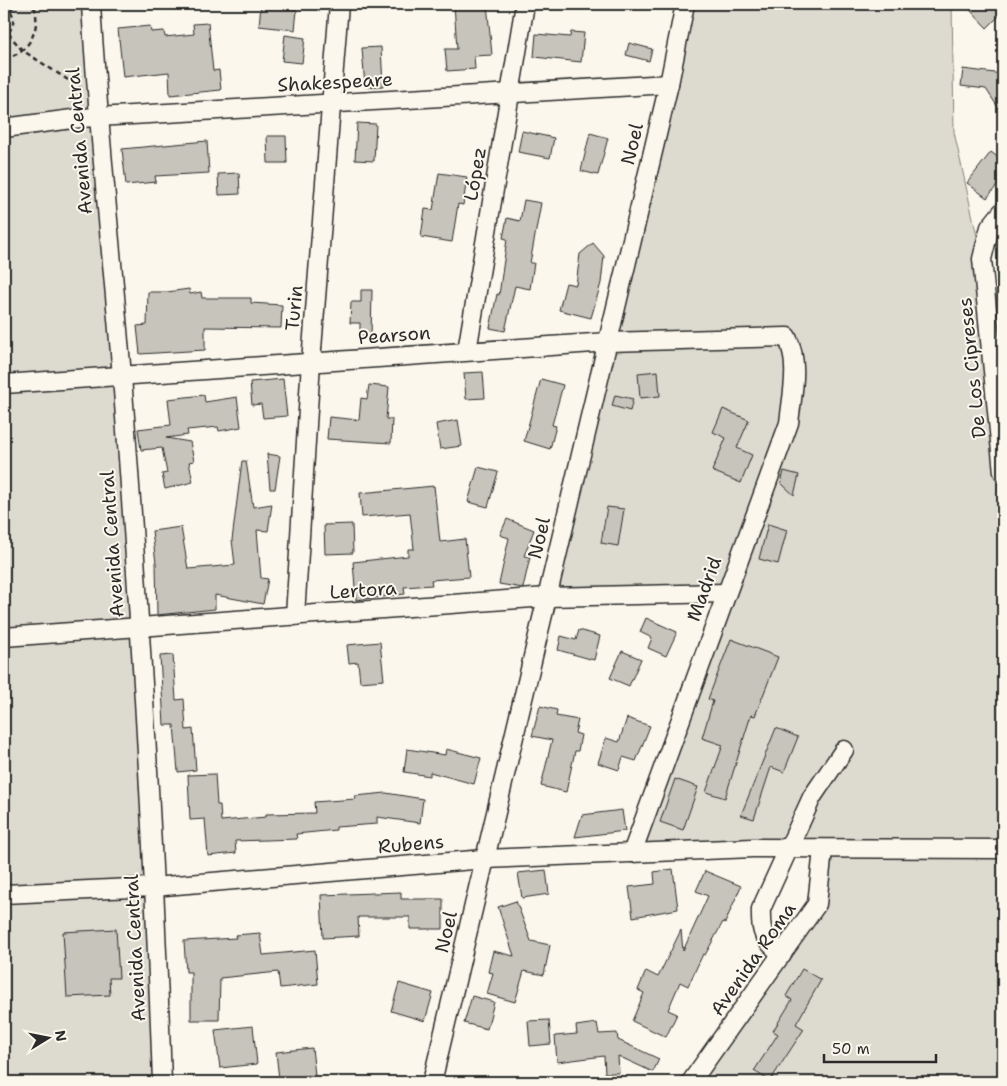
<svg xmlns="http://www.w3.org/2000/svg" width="1007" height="1086" font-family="'Shantell Sans',sans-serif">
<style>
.green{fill:#dddad0;stroke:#84827e}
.building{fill:#c7c4bc;stroke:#2b2b2b}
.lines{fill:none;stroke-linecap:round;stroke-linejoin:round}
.minor-casing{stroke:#2b2b2b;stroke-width:21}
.path{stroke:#2b2b2b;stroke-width:2.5;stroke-dasharray:5 4;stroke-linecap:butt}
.minor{stroke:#fbf7ec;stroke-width:18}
.labels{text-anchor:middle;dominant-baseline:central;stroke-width:4;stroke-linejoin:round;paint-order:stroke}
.street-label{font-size:19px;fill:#2b2b2b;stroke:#fbf7ec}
</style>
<rect width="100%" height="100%" fill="#fbf7ec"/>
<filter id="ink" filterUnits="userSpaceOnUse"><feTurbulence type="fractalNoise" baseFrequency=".02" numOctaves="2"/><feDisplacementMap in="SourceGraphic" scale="10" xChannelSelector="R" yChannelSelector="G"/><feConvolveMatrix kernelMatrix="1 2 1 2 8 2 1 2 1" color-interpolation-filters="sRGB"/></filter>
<g filter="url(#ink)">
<g class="green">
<polygon points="4,4 93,4 163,1082 4,1082"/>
<polygon points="683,4 952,4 954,132 982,259 1003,483 1003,1082 690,1082 750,981 817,904 823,850 632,853 725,593 547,597"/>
</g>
<g class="building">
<polygon points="454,4 487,4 492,55 474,56 475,69 447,71 445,49 457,49"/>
<polygon points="976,4 1003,4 1003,12 987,28 970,10"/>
<polygon points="261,5 297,10 295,30 259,26"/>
<polygon points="208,23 213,71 219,70 221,90 170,95 169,72 123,77 118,29 150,26 151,32 164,31 165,37 194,34 193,24"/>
<polygon points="571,32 584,33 581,62 534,57 536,34 570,37"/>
<polygon points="285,35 305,38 302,63 282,61"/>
<polygon points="629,43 652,49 649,61 626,55"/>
<polygon points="381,47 383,86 365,87 362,48"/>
<polygon points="963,69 1003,74 1003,115 986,89 961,86"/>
<polygon points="357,123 376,124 374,161 355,160"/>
<polygon points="522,131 554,138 550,158 518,152"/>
<polygon points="590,133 608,138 598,175 581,171"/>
<polygon points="267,136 286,136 287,163 268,163"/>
<polygon points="207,141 209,173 155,176 156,182 126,185 122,149"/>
<polygon points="991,152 1003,161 1003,178 987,198 967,183"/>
<polygon points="239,173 240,194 219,195 218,174"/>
<polygon points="439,173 467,177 463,205 458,204 452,242 421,237 425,209 433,210"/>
<polygon points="524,200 541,203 530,263 534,263 530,289 515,286 505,331 490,328 497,294 499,295 507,239 503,238 507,218 520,221"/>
<polygon points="593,243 604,256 601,283 591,318 559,310 566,283 576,285 580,254"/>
<polygon points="189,289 190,294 201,292 202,298 251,298 251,303 282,305 281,328 205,327 205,350 140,354 137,326 147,325 148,292 167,292"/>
<polygon points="361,290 372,290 371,337 360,337 360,323 350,323 351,302 361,302"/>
<polygon points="658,371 660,396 640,398 638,373"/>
<polygon points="483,372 485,398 466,399 464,373"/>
<polygon points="283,379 287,416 263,418 261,404 252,405 250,382"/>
<polygon points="541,379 563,385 552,425 556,426 550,449 524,441"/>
<polygon points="369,385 389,387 386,419 392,419 391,443 327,439 329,417 359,420 361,398 367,399"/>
<polygon points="204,395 205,402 237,397 241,427 219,431 218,427 187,430 188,435 166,438 190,442 194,461 189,462 193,482 165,489 162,474 167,473 162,448 141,450 138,429 171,425 168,399"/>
<polygon points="615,395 633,399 630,411 612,406"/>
<polygon points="723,409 749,420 737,448 752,455 741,483 712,471 726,438 713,432"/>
<polygon points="458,420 462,446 440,449 436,424"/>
<polygon points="267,454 280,456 275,489 270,489"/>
<polygon points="242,461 246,461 253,507 272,504 268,531 257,530 261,578 268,579 263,604 215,595 215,609 157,615 156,563 152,531 181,527 188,569 235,565 232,540"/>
<polygon points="478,467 498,472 488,507 468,502"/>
<polygon points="784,471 799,475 794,495 781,483"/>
<polygon points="434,486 440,542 465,539 469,577 431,580 432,585 404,587 405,594 356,600 353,562 408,556 408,549 414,549 410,513 362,517 360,493"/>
<polygon points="607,507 624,509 618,546 601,543"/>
<polygon points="507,519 534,530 524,556 530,557 523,588 499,584 509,538 500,535"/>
<polygon points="352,524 353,553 325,554 324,525"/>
<polygon points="768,524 787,530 778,564 759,559"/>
<polygon points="646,618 677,632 666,656 648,648 652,638 640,632"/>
<polygon points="579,630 600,636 594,660 558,650 561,636 576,640"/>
<polygon points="731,639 778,657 755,716 751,715 725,798 706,792 723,745 702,738 713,701 708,699"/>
<polygon points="380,642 384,680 360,682 358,662 349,663 347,645"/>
<polygon points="622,651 641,659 629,686 610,678"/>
<polygon points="173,655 176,700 184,699 186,730 193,729 196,770 178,772 174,725 164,725 160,656"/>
<polygon points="540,706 557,710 556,716 578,720 575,733 581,735 578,751 575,751 566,792 541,786 552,740 532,736"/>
<polygon points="627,718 650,726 636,761 623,757 619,770 598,763 606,738 619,742"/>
<polygon points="776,728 798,737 784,772 771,767 754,819 741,815"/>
<polygon points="407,749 445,755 446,749 481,758 474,784 430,772 430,776 404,772"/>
<polygon points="215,774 217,805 220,805 221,821 266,817 266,814 315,813 314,802 356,799 355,796 386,793 423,799 420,823 377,817 377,824 336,827 336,830 296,834 297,839 235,841 236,853 208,856 205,819 190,820 188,775"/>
<polygon points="675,779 698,787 683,830 660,822"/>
<polygon points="622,810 625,831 575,837 582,815"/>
<polygon points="673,869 678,909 633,917 629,887 655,884 654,872"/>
<polygon points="546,870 549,894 522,898 518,873"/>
<polygon points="705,871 741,886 725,923 723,922 705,955 703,954 688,986 680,982 668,1010 677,1014 666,1037 632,1021 644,993 638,990 646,971 658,977 681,930 683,951 708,896 696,891"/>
<polygon points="401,892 401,899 443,899 443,929 410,929 410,917 358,917 359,936 323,938 321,895"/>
<polygon points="516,901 531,941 550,945 544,975 524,971 515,1002 487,994 493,973 488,972 493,951 514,956 498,907"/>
<polygon points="116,929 119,978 109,978 110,995 67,997 63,932"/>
<polygon points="260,933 263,955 315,950 318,984 280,988 278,972 220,978 219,1020 191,1020 191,972 186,972 184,941 236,938 235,935"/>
<polygon points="802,969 821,980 796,1024 804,1029 770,1081 754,1071 778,1034 773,1031 792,1000 786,996"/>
<polygon points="399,983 433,993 425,1021 391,1011"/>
<polygon points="472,996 494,1002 487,1029 464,1023"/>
<polygon points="549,1020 551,1044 530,1046 528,1021"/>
<polygon points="597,1023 599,1034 617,1033 618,1040 659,1059 653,1072 618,1056 619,1073 605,1073 604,1056 557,1062 555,1036 577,1034 576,1026"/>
<polygon points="253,1026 257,1064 220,1068 215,1030"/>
<polygon points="312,1048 315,1075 279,1079 276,1052"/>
</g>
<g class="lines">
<g class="minor-casing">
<g id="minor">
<path d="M91,4C98,129 112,253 122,377C140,612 154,847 162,1082"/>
<polyline points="4,128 80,118 669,84"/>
<polyline points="1003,211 990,227 982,259 1003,472"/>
<polyline points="467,351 525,4"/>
<path d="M4,384L608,342L787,337C800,363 792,395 789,423L632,853"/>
<polyline points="295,616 311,362 339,4"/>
<polyline points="4,637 547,597 725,593"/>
<polyline points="4,894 153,887 485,859 753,848 1003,849"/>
<path d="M782,955C764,938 760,935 761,909L812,797L844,750"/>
<polyline points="432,1082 669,84 685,4"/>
<polyline points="691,1082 817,904 823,850"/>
</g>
</g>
<g class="path">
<path d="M4,5C17,13 16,28 4,36"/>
<polyline points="10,10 16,4"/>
<polyline points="8,33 22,50 82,89"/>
<path d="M4,58C29,55 43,26 33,4"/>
</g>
<use href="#minor" class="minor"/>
</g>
</g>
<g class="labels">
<g class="street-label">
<text transform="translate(335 82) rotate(-3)">Shakespeare</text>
<text transform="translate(79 141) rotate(-95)">Avenida Central</text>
<text transform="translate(632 144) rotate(-77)">Noel</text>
<text transform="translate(475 174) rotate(-80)">López</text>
<text transform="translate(294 308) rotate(-85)">Turin</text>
<text transform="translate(394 335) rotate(-4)">Pearson</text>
<text transform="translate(972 368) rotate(-96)">De Los Cipreses</text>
<text transform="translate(539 538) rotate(-77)">Noel</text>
<text transform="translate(112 544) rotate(-94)">Avenida Central</text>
<text transform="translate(704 589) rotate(-70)">Madrid</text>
<text transform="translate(363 590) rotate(-4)">Lertora</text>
<text transform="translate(411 844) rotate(-5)">Rubens</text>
<text transform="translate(446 932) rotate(-77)">Noel</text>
<text transform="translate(135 948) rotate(-93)">Avenida Central</text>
<text transform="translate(753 959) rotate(-55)">Avenida Roma</text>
</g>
</g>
<rect width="1007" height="1086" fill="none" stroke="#fbf7ec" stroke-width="20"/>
<rect x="10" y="10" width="987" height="1066" fill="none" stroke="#2b2b2b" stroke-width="2" filter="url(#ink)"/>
<g transform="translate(48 1038) rotate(80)" stroke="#fbf7ec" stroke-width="4" paint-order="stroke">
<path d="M0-4L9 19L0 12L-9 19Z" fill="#2b2b2b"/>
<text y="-8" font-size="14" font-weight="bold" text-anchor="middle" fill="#2b2b2b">N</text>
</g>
<path d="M824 1054v8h112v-8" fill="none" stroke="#2b2b2b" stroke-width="2.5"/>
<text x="832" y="1054" font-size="15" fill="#2b2b2b" stroke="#fbf7ec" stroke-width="4" paint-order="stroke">50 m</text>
</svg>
